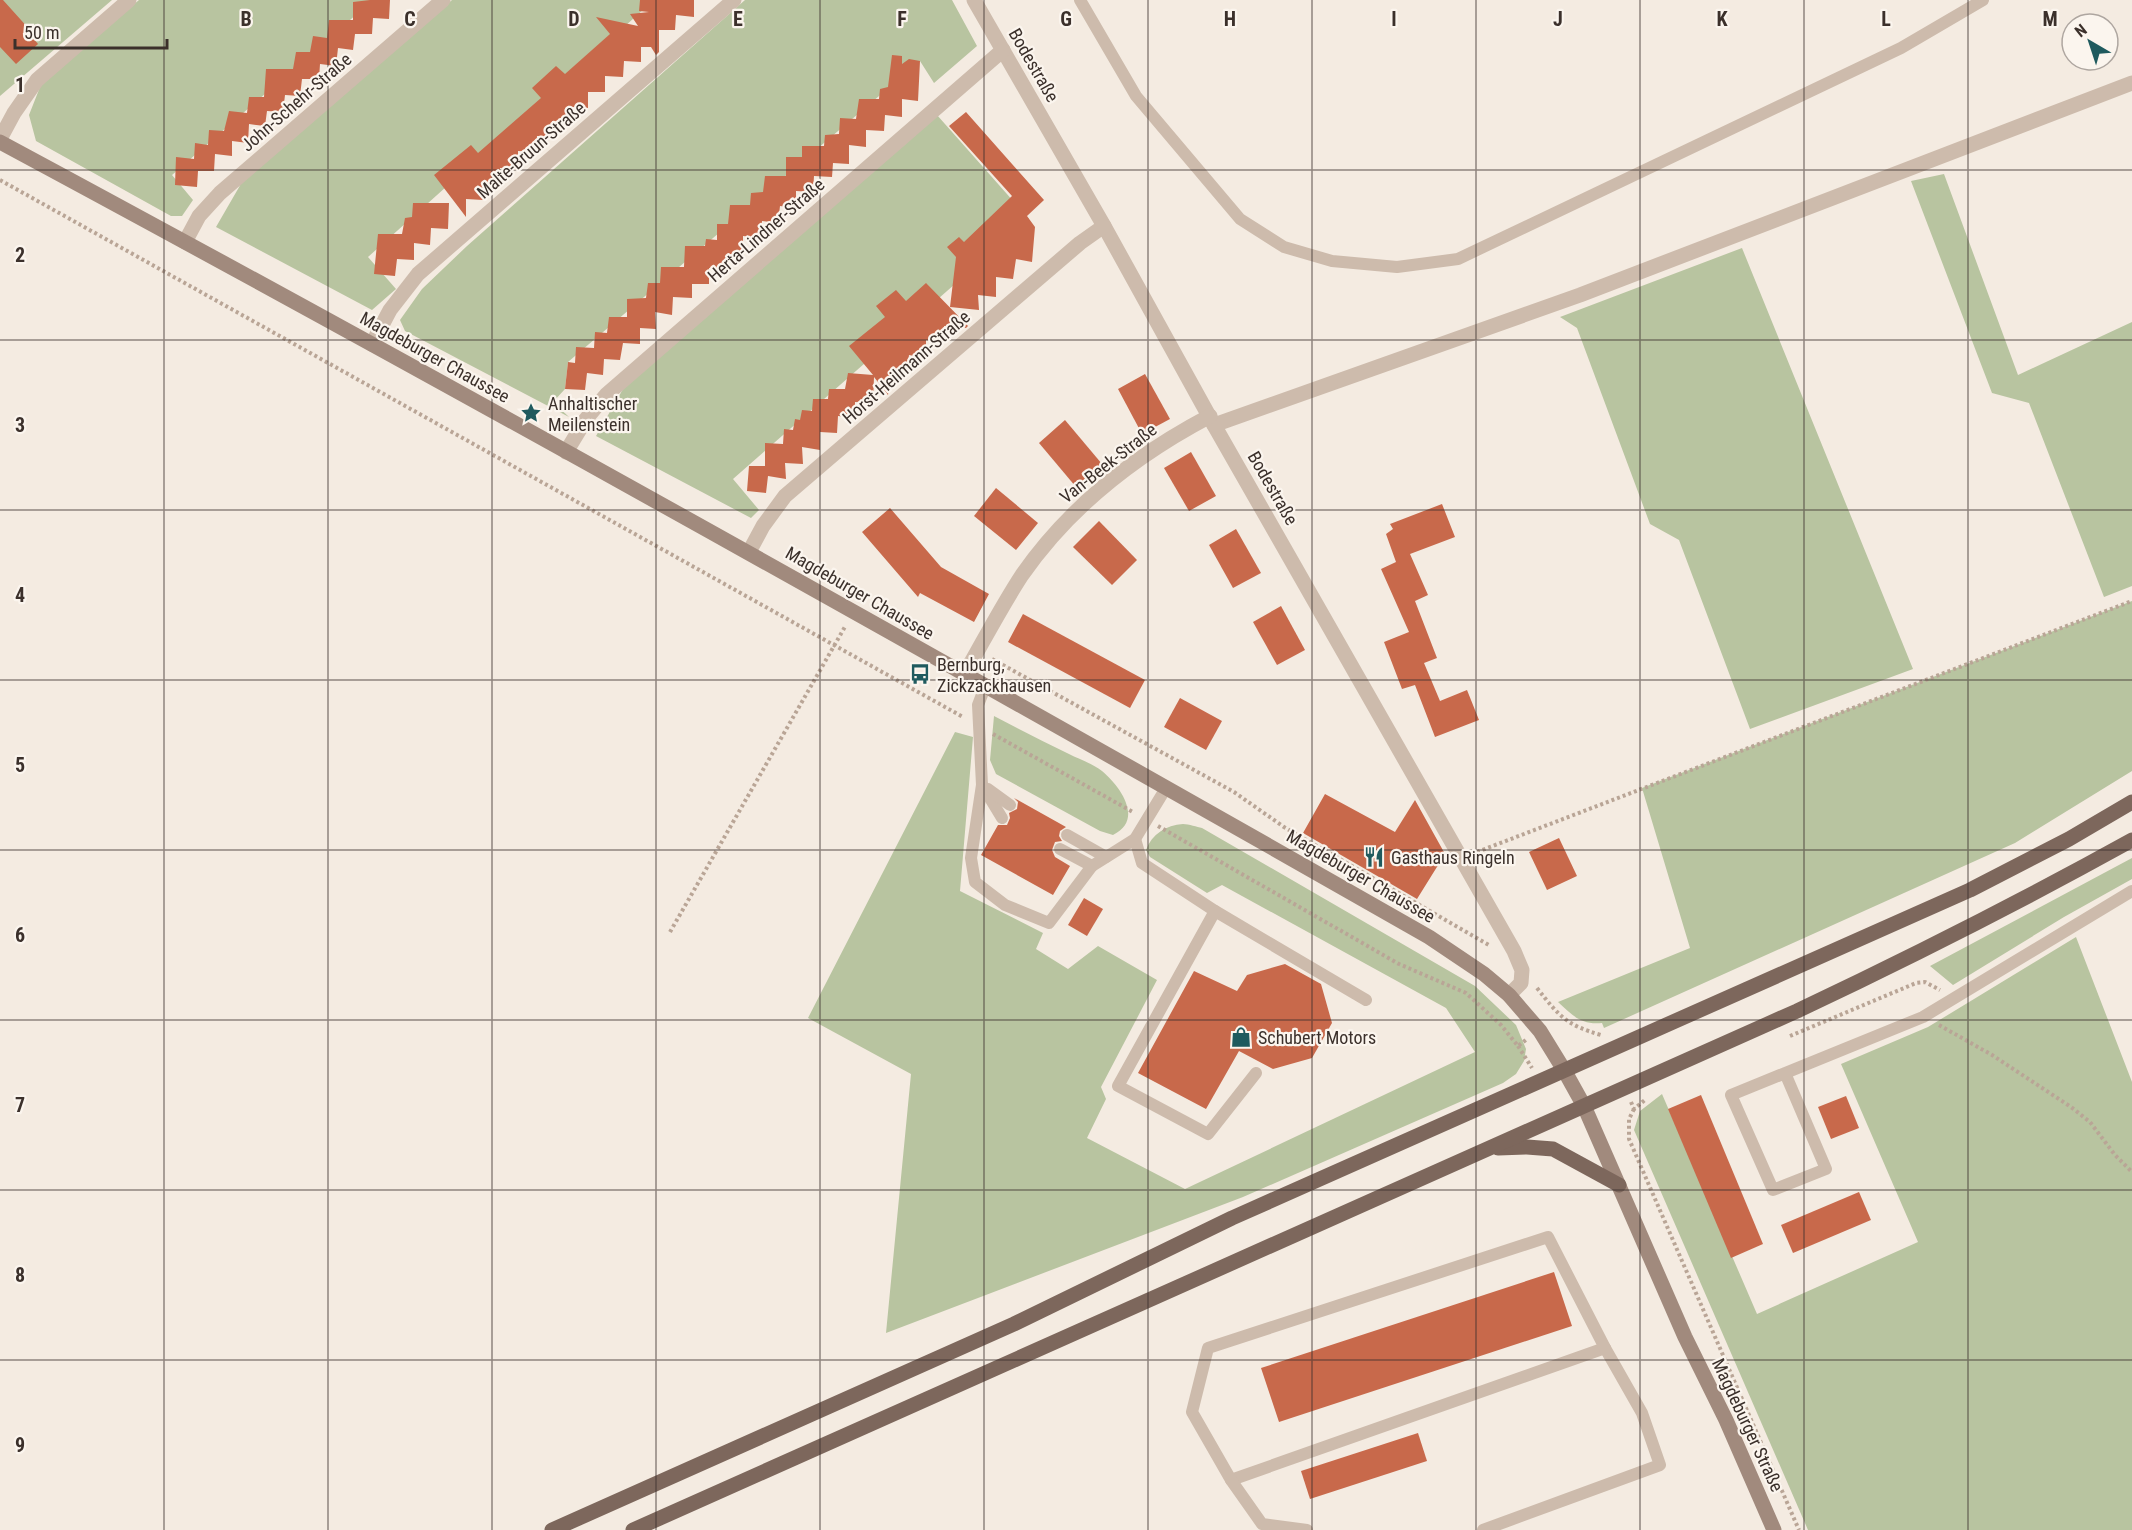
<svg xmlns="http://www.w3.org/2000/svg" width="2132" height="1530" font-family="'Roboto Condensed',sans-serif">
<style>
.green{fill:#b8c4a0}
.building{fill:#c8694b}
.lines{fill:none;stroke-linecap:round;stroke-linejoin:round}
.path{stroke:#b9a596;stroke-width:4;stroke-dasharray:3 3;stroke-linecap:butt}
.service{stroke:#cdbbac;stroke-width:12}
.minor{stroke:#cdbbac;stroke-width:15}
.secondary{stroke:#a18a7d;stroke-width:15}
.primary{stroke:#7d675c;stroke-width:15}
.grid{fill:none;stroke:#3b302b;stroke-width:1.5;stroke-opacity:0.55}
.labels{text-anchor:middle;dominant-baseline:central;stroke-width:4.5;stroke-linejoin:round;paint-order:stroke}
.street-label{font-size:18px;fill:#3b302b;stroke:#fbf5ee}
.poi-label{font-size:18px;fill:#3b302b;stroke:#fbf5ee;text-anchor:start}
.grid-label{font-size:20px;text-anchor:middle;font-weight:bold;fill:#3b302b;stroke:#fbf5ee;stroke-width:4.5;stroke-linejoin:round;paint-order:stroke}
</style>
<rect width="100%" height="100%" fill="#f4ebe1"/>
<g class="green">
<polygon points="0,0 112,0 0,96"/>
<polygon points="139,0 373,0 172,175 193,200 182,216 171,216 36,141 29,115 42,82"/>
<polygon points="452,0 654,0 368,257 396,289 372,310 216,227 242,182"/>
<polygon points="745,0 952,0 977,46 934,83 920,61 568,362 565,389 553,402 569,417 405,331 400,320 422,289 467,246"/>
<polygon points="937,115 1029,219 733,479 759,510 751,518 596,436 623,389"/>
<polygon points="1944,174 2018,375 2132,322 2132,586 2104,597 2029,403 1992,393 1911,181"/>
<polygon points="1742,248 1913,669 1750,729 1679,540 1650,524 1577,328 1560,317"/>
<path d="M2132,601V771L2015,843L1604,1028L1602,1023C1581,1025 1573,1016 1558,1002L1690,948L1642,788Z"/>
<path d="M994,716C1019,729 1044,742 1069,754C1079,759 1093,764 1102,771C1121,787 1144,820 1113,835L1100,831L996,774L990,760Z"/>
<path d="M955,732L973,737L960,891L1043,933L1036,949L1068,969L1098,946L1157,980L1101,1087L1106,1099L1087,1138L1185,1189L1475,1052L1446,1008L1222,885L1207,893L1150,857L1146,850C1152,834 1166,825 1183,824C1189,824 1197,827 1202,828L1475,986L1516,1025L1526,1049L1524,1061L1516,1074L1503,1083L1243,1197L886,1333L911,1074L808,1018Z"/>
<polygon points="2132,858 2132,879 2064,917 1953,985 1930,966"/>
<polygon points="2076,937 2132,1082 2132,1530 1808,1530 1634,1130 1640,1111 1662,1094 1757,1314 1918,1242 1841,1064 1928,1027"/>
</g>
<g class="building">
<polygon points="0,0 3,0 30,30 28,32 38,44 16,64 0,47"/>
<polygon points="370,0 390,0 389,19 373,18 372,34 355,34 353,50 338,48 336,66 320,64 319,79 302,79 300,96 285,95 283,112 267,111 265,126 249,124 248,143 232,141 232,156 215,154 214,171 198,171 197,187 175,185 176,157 194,159 195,143 208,145 209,130 224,131 229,111 247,113 249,97 264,97 266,69 293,69 296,52 310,52 313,36 327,38 329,20 353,20 353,2"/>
<polygon points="640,0 694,0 694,17 676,15 675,30 659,30 659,52 656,55 651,47 641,47 641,62 624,61 623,77 605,76 605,92 588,92 588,108 572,107 570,122 552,121 553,137 537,136 536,152 518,151 518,170 500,168 500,183 483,184 483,200 466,199 466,217 434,175 471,145 478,153 541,98 532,88 556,66 565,74 610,34 596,17 638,26 630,14 649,12 639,11"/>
<polygon points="892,55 902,56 902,64 909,59 920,61 918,101 902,99 902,117 885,115 884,131 866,130 866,147 849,145 849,164 833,163 832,177 814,176 813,192 796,191 796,208 780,206 778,223 762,221 761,238 743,236 743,255 727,254 726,268 709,268 709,284 692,284 692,298 673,297 672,315 655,312 656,329 640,328 640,344 623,343 620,360 604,359 603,375 587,373 585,390 565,389 568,362 575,363 576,347 594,348 595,332 607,333 609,317 627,317 627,299 646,298 648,283 660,283 661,267 684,267 685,246 705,246 706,239 717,240 717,224 728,224 730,205 750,205 751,193 763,192 765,176 786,176 786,157 802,157 802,146 824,146 825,135 839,134 840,118 856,119 859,99 879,99 880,89 888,87"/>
<polygon points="966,112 1044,200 1027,216 1035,227 1032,262 1016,259 1013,279 996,277 996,297 978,295 979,310 950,307 956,257 947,247 959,237 964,242 1012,196 949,126"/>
<polygon points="413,203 449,203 448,229 431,228 430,245 414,243 414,260 397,259 395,276 374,274 378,234 402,234 405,218 412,217"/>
<polygon points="926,283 968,326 966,328 944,326 944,342 926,340 926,358 909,355 907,371 891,370 888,395 874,377 873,403 855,402 855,418 838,416 837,433 820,432 820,450 802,447 803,464 785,463 786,479 768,476 766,493 747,491 749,466 765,466 765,443 783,444 784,429 793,430 795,419 800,420 802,410 812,411 813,399 828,399 829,389 845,389 848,373 873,375 849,346 885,317 876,306 896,290 906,301"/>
<polygon points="1145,374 1170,419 1142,434 1118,389"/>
<polygon points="1065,420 1102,464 1076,487 1039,443"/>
<polygon points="1191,452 1216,496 1189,511 1164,468"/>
<polygon points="996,488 1038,523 1016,550 974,516"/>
<polygon points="1442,504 1455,537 1410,554 1428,595 1415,601 1437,658 1424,663 1440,701 1467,690 1479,720 1435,737 1415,685 1402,689 1384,642 1409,632 1381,569 1396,562 1386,534 1393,529 1390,524"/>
<polygon points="890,508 941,567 989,594 974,622 920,593 918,597 862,532"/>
<polygon points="1099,521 1137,560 1112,585 1073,547"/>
<polygon points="1236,529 1261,573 1233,588 1209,545"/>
<polygon points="1281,606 1305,650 1277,665 1253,622"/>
<polygon points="1023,614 1145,680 1130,708 1008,642"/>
<polygon points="1180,698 1222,721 1206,750 1164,727"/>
<polygon points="1325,794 1395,832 1415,800 1445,854 1417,899 1303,833"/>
<polygon points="1014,798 1066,827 1060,831 1059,836 1062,841 1055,842 1052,850 1055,857 1070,866 1053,895 981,855 998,825 1007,825 1010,818 1009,813 1017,809 1018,802"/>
<polygon points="1559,838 1577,876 1547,890 1529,852"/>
<polygon points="1084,898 1103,909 1087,936 1068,925"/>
<polygon points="1285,964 1321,984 1332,1023 1312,1058 1273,1069 1239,1051 1206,1109 1138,1073 1194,971 1237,991 1247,975"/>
<polygon points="1701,1095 1763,1244 1731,1258 1668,1109"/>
<polygon points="1846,1096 1859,1128 1831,1139 1818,1107"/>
<polygon points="1859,1192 1871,1220 1793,1253 1781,1225"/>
<polygon points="1554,1272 1572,1326 1279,1422 1261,1368"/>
<polygon points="1418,1433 1427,1461 1310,1499 1301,1471"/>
</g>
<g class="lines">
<g class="path">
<polyline points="0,180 963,717"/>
<polyline points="992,659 1234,792 1284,827 1489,945"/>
<polyline points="993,734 1133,812"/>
<polyline points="1158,826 1399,964 1466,993 1501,1025 1518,1046 1527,1039"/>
<polyline points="1477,852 2132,601"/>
<polyline points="670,932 846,625"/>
<path d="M1537,988C1559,1016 1566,1025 1601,1035"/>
<polyline points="1939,1025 1992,1055 2071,1107 2090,1122 2115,1155 2132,1172"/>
<polyline points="1790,1036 1916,983 1925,982 1940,990"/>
<polyline points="1518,1046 1532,1068"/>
<polyline points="1631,1102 1634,1109 1646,1099"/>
<polyline points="1634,1109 1629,1119 1629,1139 1799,1530"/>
</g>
<g class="service">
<polyline points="1080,0 1136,96 1240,219 1284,247 1332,261 1397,267 1458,259 1901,48 1983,0"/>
<polyline points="985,687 978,705 982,785 971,858 975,882 1005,905 1049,923 1092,866"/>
<polyline points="982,785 1002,818"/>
<polyline points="988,789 1010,805"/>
<polyline points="1067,835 1106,857"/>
<polyline points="1135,839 1142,863 1215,911 1366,1000"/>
<polyline points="1060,849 1092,866 1135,839 1166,788"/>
<polyline points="1215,911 1118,1086 1208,1134 1256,1073"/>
<polyline points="1785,1073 1826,1169 1773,1190 1731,1095 1923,1017 2132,891"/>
<polyline points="1231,1480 1605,1348"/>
<polyline points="1307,1530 1262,1524 1231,1480 1192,1412 1208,1348 1548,1237 1605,1348 1642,1413 1660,1465 1483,1530"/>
</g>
<g class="minor">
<polyline points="974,0 1104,226 1214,425 1514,951 1522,970 1521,983 1509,995"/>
<polyline points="0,139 14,113 37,80 129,0"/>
<polyline points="185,242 199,216 220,193 443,0"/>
<polyline points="372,344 390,310 418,274 734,0"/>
<polyline points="1214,425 1580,295 2132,83"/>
<polyline points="566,452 586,419 606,395 1003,50"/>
<polyline points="749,552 763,526 785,496 1080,243 1104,226"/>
<path d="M964,675C983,642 1001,607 1022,575C1070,506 1136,455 1210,416"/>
</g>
<path class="secondary" d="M0,142C480,400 955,667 1429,937L1484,974L1509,995L1540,1031L1564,1070L1584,1106L1685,1337L1726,1420L1774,1530"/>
<g class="primary">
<polyline points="1498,1148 1527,1147 1553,1149 1619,1185"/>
<polyline points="552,1530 1014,1324 1232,1218 1970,890 2069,839 2132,802"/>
<path d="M633,1530L1797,1011C1911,957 2022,901 2132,840"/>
</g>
</g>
<path class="grid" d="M164,0V1530M328,0V1530M492,0V1530M656,0V1530M820,0V1530M984,0V1530M1148,0V1530M1312,0V1530M1476,0V1530M1640,0V1530M1804,0V1530M1968,0V1530M0,170H2132M0,340H2132M0,510H2132M0,680H2132M0,850H2132M0,1020H2132M0,1190H2132M0,1360H2132"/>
<defs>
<g id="sight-bare" transform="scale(1.62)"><path d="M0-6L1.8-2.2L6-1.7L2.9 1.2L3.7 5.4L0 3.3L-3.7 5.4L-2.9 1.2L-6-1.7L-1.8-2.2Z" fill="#1f5a5e" stroke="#fbf5ee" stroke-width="2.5" paint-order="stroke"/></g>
<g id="bus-bare" transform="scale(1.62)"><path d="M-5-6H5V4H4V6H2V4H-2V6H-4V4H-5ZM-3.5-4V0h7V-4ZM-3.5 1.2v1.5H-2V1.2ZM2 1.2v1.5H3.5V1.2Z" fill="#1f5a5e" stroke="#fbf5ee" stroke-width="2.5" paint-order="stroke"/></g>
<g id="restaurant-bare" transform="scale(1.62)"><path d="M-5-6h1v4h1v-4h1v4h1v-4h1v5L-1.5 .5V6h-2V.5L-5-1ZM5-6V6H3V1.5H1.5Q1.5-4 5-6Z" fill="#1f5a5e" stroke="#fbf5ee" stroke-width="2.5" paint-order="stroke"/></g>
<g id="shop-bare" transform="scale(1.62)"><path d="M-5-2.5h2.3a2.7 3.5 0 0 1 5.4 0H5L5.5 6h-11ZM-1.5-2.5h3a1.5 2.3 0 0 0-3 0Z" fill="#1f5a5e" stroke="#fbf5ee" stroke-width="2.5" paint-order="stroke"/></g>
</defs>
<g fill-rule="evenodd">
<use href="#sight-bare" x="531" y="413"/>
<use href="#bus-bare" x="920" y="674"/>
<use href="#restaurant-bare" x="1374" y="857"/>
<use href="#shop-bare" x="1241" y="1037"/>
</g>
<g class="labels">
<g class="street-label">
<text transform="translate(1034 65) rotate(60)">Bodestraße</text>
<text transform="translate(296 102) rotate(-41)">John-Schehr-Straße</text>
<text transform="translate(531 150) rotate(-41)">Malte-Bruun-Straße</text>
<text transform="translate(766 230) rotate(-41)">Herta-Lindner-Straße</text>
<text transform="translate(435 357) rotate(29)">Magdeburger Chaussee</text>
<text transform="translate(906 367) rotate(-41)">Horst-Heilmann-Straße</text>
<text transform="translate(1108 463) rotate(-38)">Van-Beek-Straße</text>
<text transform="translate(1273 488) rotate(60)">Bodestraße</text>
<text transform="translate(860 593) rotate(30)">Magdeburger Chaussee</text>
<text transform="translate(1361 876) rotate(30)">Magdeburger Chaussee</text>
<text transform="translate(1748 1425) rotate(65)">Magdeburger Straße</text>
</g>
<g class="poi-label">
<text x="548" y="403">Anhaltischer<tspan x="548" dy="21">Meilenstein</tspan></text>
<text x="937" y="664">Bernburg,<tspan x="937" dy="21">Zickzackhausen</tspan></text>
<text x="1391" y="857">Gasthaus Ringeln</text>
<text x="1258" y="1037">Schubert Motors</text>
</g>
</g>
<g class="grid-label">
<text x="246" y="26">B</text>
<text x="410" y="26">C</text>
<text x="574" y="26">D</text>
<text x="738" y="26">E</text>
<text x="902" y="26">F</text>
<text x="1066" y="26">G</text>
<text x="1230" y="26">H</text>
<text x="1394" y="26">I</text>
<text x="1558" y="26">J</text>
<text x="1722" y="26">K</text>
<text x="1886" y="26">L</text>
<text x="2050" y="26">M</text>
<text x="20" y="92">1</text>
<text x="20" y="262">2</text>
<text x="20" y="432">3</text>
<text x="20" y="602">4</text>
<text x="20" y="772">5</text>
<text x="20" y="942">6</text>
<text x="20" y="1112">7</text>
<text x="20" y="1282">8</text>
<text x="20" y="1452">9</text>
</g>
<g transform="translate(2090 42) rotate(321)"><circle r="28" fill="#fbf5ee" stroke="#aea6a0" stroke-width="1.5"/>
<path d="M0-4.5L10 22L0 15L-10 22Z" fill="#1f5a5e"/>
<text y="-9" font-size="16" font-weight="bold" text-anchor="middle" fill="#3b302b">N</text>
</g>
<path d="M15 39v9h152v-9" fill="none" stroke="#3b302b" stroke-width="3"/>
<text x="24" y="39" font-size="18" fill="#3b302b" stroke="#fbf5ee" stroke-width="4.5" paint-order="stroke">50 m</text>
</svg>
